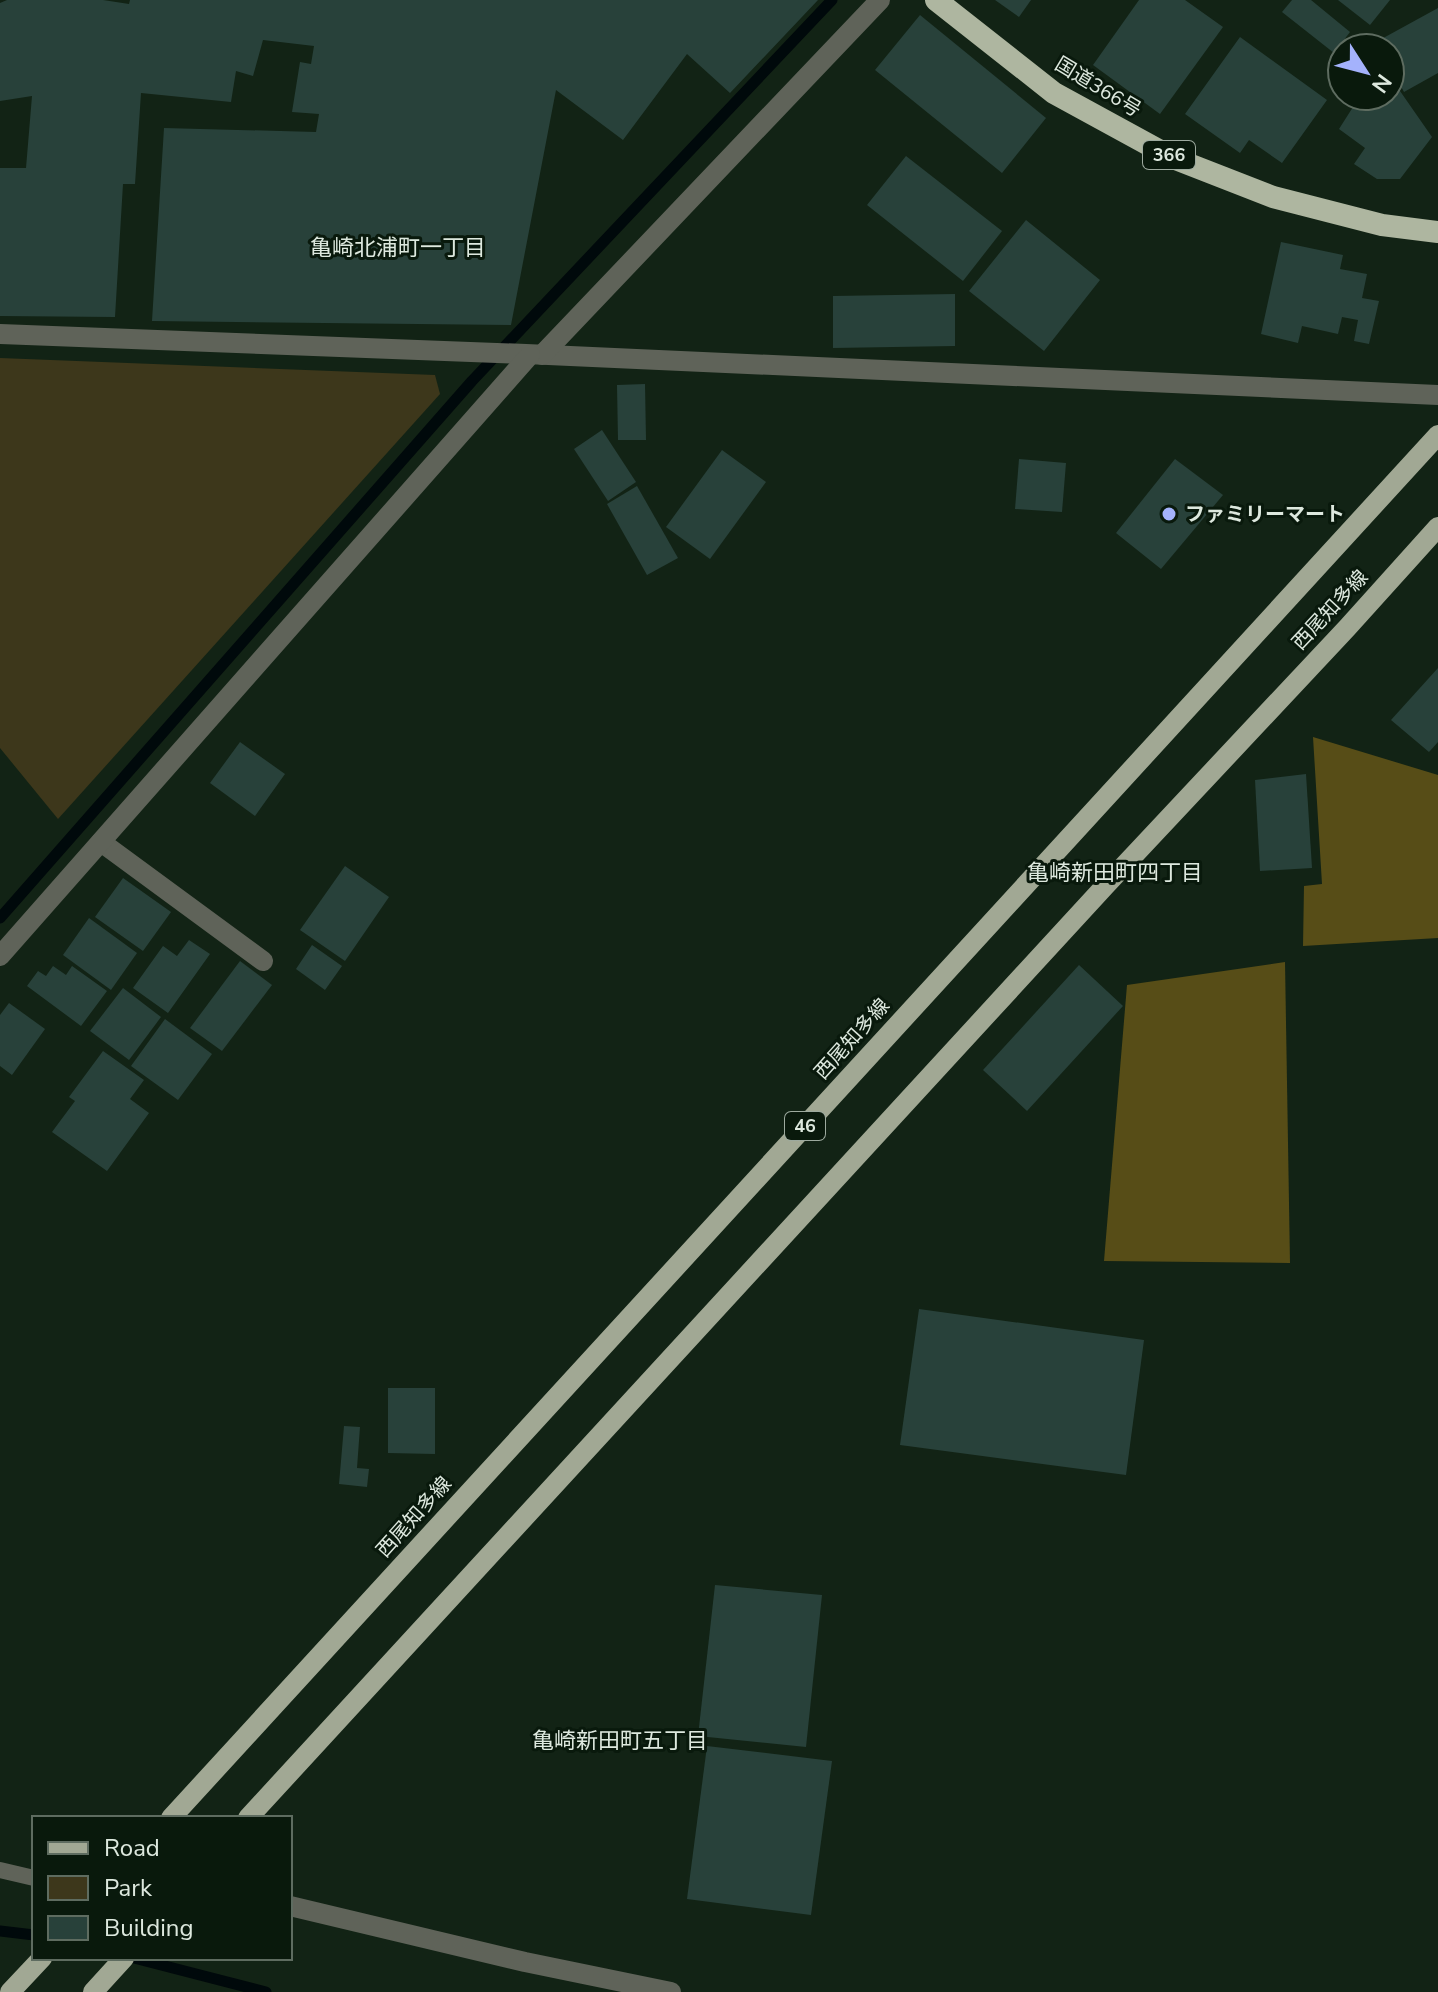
<svg xmlns="http://www.w3.org/2000/svg" width="1438" height="1992" font-family="'Nunito Sans','Noto Sans JP',sans-serif">
<style>
.green{fill:#3d371b}
.forest{fill:#574d17}
.lines{fill:none;stroke-linecap:round;stroke-linejoin:round}
.stream{stroke:#00090b;stroke-width:11}
.building{fill:#28413a}
.service{stroke:#5f6359;stroke-width:16}
.minor{stroke:#5f6359;stroke-width:20}
.primary{stroke:#a1a894;stroke-width:20}
.trunk{stroke:#aeb6a0;stroke-width:22}
.poi-dot{fill:#a4b2fc;stroke:#09190c;stroke-width:3}
.labels{text-anchor:middle;dominant-baseline:central;stroke-width:6;stroke-linejoin:round;paint-order:stroke}
.shield{fill:#09190c;stroke:#9daa9f;stroke-width:2}
.shield-label{font-size:18px;font-weight:bold;fill:#dde8de}
.street-label{font-size:20px;fill:#dde8de;stroke:#09190c}
.poi-label{font-size:20px;font-weight:bold;fill:#dde8de;stroke:#09190c;text-anchor:start}
.neighbourhood-label{font-size:22px;fill:#dde8de;stroke:#09190c}
</style>
<rect width="100%" height="100%" fill="#122315"/>
<polygon class="green" points="0,358 435,375 440,394 58,819 0,748"/>
<g class="forest">
<polygon points="1313,737 1438,775 1438,938 1303,946 1304,886 1322,884"/>
<polygon points="1285,962 1290,1263 1104,1261 1127,985"/>
</g>
<g class="lines">
<g class="stream">
<polyline points="0,918 472,381 832,0"/>
<polyline points="0,1931 34,1935"/>
<polyline points="134,1958 266,1992"/>
</g>
</g>
<g class="building">
<polygon points="7,0 103,0 129,4 130,0 818,0 730,93 687,54 623,140 556,90 511,325 152,321 164,128 316,132 319,114 292,112 300,62 311,64 314,46 263,40 253,76 236,71 231,102 141,93 135,184 123,184 115,317 0,316 0,168 26,168 32,96 0,101 0,3"/>
<polygon points="995,0 1031,0 1019,17"/>
<polygon points="1139,0 1185,0 1223,27 1160,114 1093,65"/>
<polygon points="1292,0 1311,0 1350,32 1334,53 1282,12"/>
<polygon points="1338,0 1390,0 1370,25"/>
<polygon points="1438,8 1438,73 1404,92 1390,66 1390,48 1380,48 1376,42"/>
<polygon points="920,15 1046,118 1002,173 875,70"/>
<polygon points="1240,37 1327,100 1282,163 1249,140 1240,153 1185,114"/>
<polygon points="1390,84 1400,91 1432,137 1400,179 1377,179 1354,164 1365,148 1339,129 1360,96 1390,96"/>
<polygon points="906,156 1002,231 963,281 867,205"/>
<polygon points="1026,220 1100,280 1044,351 969,291"/>
<polygon points="1281,242 1343,255 1340,269 1367,274 1362,298 1379,301 1369,344 1354,341 1358,320 1342,317 1338,334 1302,326 1298,343 1261,334"/>
<polygon points="955,294 955,346 833,348 833,296"/>
<polygon points="645,384 646,440 618,440 617,385"/>
<polygon points="602,430 636,482 608,501 574,449"/>
<polygon points="722,450 766,482 710,559 666,527"/>
<polygon points="1019,459 1066,463 1062,512 1015,509"/>
<polygon points="1175,459 1223,495 1161,569 1116,533"/>
<polygon points="637,486 678,558 647,575 607,504"/>
<polygon points="1438,668 1438,742 1429,752 1391,720"/>
<polygon points="240,742 285,774 255,816 210,783"/>
<polygon points="1306,774 1312,868 1260,871 1255,780"/>
<polygon points="345,866 389,897 345,961 300,930"/>
<polygon points="123,878 171,912 143,951 95,917"/>
<polygon points="89,918 137,953 111,990 63,955"/>
<polygon points="189,940 210,954 168,1013 133,988 163,946 177,956"/>
<polygon points="312,945 342,966 325,990 296,969"/>
<polygon points="240,961 272,985 222,1051 190,1028"/>
<polygon points="1079,965 1123,1006 1027,1111 983,1070"/>
<polygon points="53,966 66,975 72,966 107,991 81,1026 27,986 38,971 46,976"/>
<polygon points="123,988 161,1017 129,1060 90,1031"/>
<polygon points="9,1003 45,1029 12,1075 0,1066 0,1015"/>
<polygon points="165,1019 212,1054 178,1100 131,1066"/>
<polygon points="103,1051 144,1080 130,1099 149,1113 107,1171 52,1132 75,1101 69,1097"/>
<polygon points="919,1309 1144,1340 1126,1475 900,1445"/>
<polygon points="388,1388 435,1388 435,1454 388,1453"/>
<polygon points="344,1426 360,1427 357,1468 369,1469 367,1487 339,1484"/>
<polygon points="715,1585 822,1595 806,1747 698,1736"/>
<polygon points="707,1746 832,1761 811,1915 687,1899"/>
</g>
<g class="lines">
<polyline class="service" points="0,1870 34,1878"/>
<g class="minor">
<polyline points="0,334 526,354 1438,395"/>
<polyline points="542,355 880,0"/>
<polyline points="101,842 263,961"/>
<polyline points="0,956 530,355"/>
<polyline points="290,1906 525,1962 671,1992"/>
</g>
<g class="primary">
<polyline points="171,1818 1438,435"/>
<polyline points="248,1818 1105,886 1347,628 1438,527"/>
<polyline points="10,1992 42,1958"/>
<polyline points="93,1992 124,1958"/>
</g>
<polyline class="trunk" points="936,0 1054,93 1173,158 1273,197 1382,225 1438,232"/>
</g>
<circle class="poi-dot" cx="1169" cy="514" r="8"/>
<g class="labels">
<g class="shield">
<rect x="1143" y="141" width="52" height="28" rx="6"/>
<rect x="785" y="1112" width="40" height="28" rx="6"/>
</g>
<g class="shield-label">
<text x="1169" y="155">366</text>
<text x="805" y="1126">46</text>
</g>
<g class="street-label">
<text transform="translate(1098 87) rotate(31)">国道366号</text>
<text transform="translate(1330 610) rotate(-47)">西尾知多線</text>
<text transform="translate(852 1039) rotate(-48)">西尾知多線</text>
<text transform="translate(414 1517) rotate(-48)">西尾知多線</text>
</g>
<g class="poi-label">
<text x="1185" y="514">ファミリーマート</text>
</g>
<g class="neighbourhood-label">
<text x="398" y="248">亀崎北浦町一丁目</text>
<text x="1115" y="873">亀崎新田町四丁目</text>
<text x="620" y="1741">亀崎新田町五丁目</text>
</g>
</g>
<rect x="32" y="1816" width="260" height="144" fill="#09190c" stroke="#5e6c60" stroke-width="2"/>
<rect x="48" y="1842" width="40" height="12" fill="#a1a894" stroke="#5e6c60" stroke-width="2"/>
<text x="104" y="1856" font-size="24" fill="#dde8de">Road</text>
<rect x="48" y="1876" width="40" height="24" fill="#3d371b" stroke="#5e6c60" stroke-width="2"/>
<text x="104" y="1896" font-size="24" fill="#dde8de">Park</text>
<rect x="48" y="1916" width="40" height="24" fill="#28413a" stroke="#5e6c60" stroke-width="2"/>
<text x="104" y="1936" font-size="24" fill="#dde8de">Building</text>
<g transform="translate(1366 72) rotate(126)"><circle r="38" fill="#09190c" stroke="#5e6c60" stroke-width="2"/>
<path d="M0-6L14 30L0 20L-14 30Z" fill="#a4b2fc"/>
<text y="-12" font-size="22" font-weight="bold" text-anchor="middle" fill="#dde8de">N</text>
</g>
</svg>
